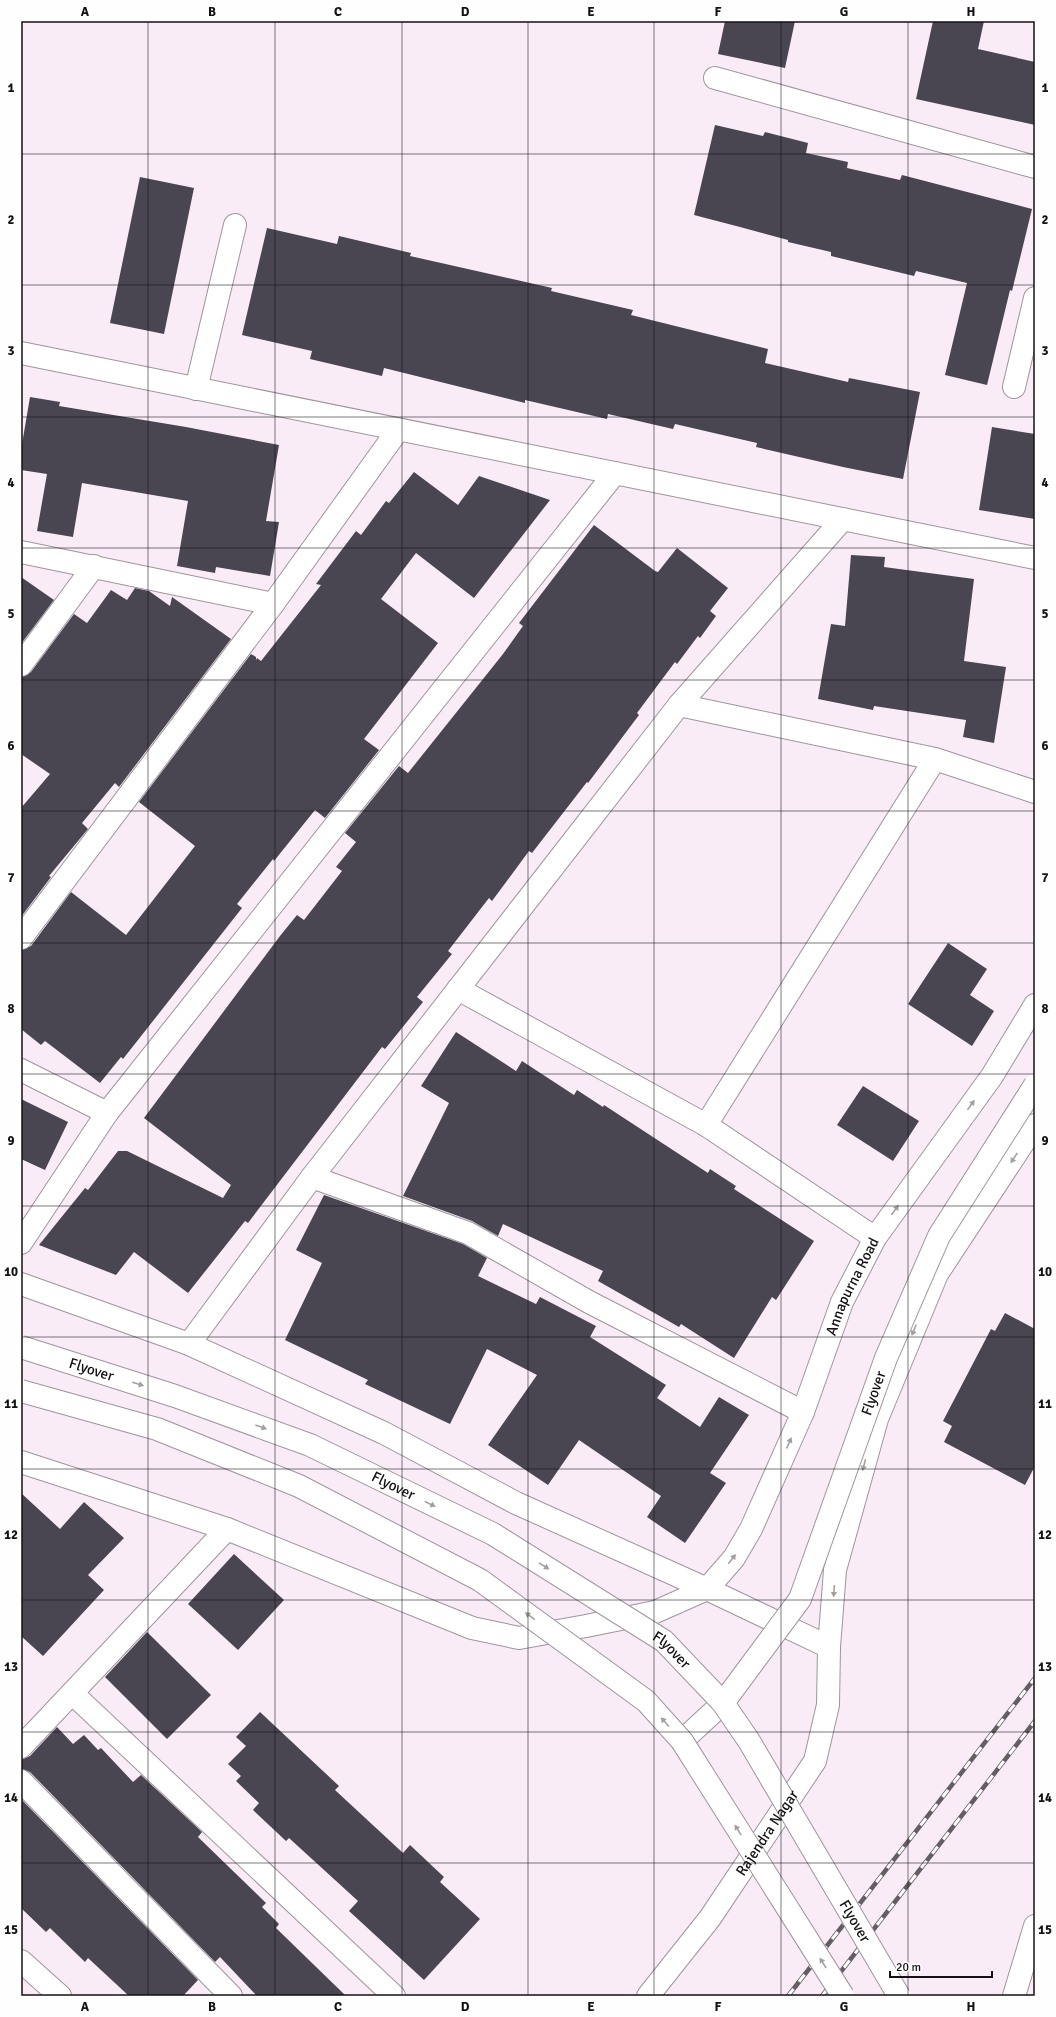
<svg xmlns="http://www.w3.org/2000/svg" width="1056" height="2017" font-family="Signika,sans-serif">
<style>
.building{fill:#494652}
.lines{fill:none;stroke-linecap:round;stroke-linejoin:round}
.minor-casing{stroke:#9f949d;stroke-width:24}
.major-casing{stroke:#9f949d;stroke-width:24}
.minor{stroke:#fff;stroke-width:22}
.major{stroke:#fff;stroke-width:22}
.rail-casing{stroke:#645e63;stroke-width:4.5}
.rail{stroke:#fefefe;stroke-width:3;stroke-dasharray:9;stroke-linecap:butt}
.major-bridge-casing{stroke:#9f949d;stroke-width:24;stroke-linecap:butt}
.major-bridge{stroke:#fff;stroke-width:22}
.oneway{fill:#a1a0a1}
.grid{fill:none;stroke:#141114;stroke-width:1;stroke-opacity:0.55}
.labels{text-anchor:middle;dominant-baseline:central;stroke-width:4;stroke-linejoin:round;paint-order:stroke}
.street-label{font-size:15px;fill:#141114;stroke:#fefefe}
.neatline{fill:none;stroke:#141114;stroke-width:1.5}
.grid-label{font-size:13px;text-anchor:middle;font-weight:bold;fill:#141114}
</style>
<rect width="100%" height="100%" fill="#f9ecf7"/>
<g class="building">
<polygon points="725,21 795,21 785,68 718,54"/>
<polygon points="933,21 984,21 978,49 1035,62 1035,125 916,99"/>
<polygon points="715,125 763,136 765,132 808,143 806,153 848,162 847,168 900,180 902,175 1032,209 1012,291 1010,290 987,385 945,375 967,283 916,271 914,276 831,256 831,252 788,242 788,240 740,227 694,215"/>
<polygon points="140,177 194,188 164,334 110,323"/>
<polygon points="267,228 337,244 339,236 411,253 410,256 552,288 551,291 633,310 631,315 768,349 765,363 848,382 849,378 920,392 903,479 843,467 756,447 757,443 675,424 673,429 608,414 607,419 525,400 525,403 384,368 382,376 310,359 312,351 242,335"/>
<polygon points="30,397 60,402 59,406 186,427 279,445 266,521 279,522 270,576 216,567 215,573 177,566 188,501 82,483 73,537 37,531 47,474 21,470 21,450"/>
<polygon points="992,427 1035,434 1035,519 979,510"/>
<polygon points="414,472 458,505 479,476 550,500 474,598 416,553 381,599 438,643 364,739 379,750 325,818 315,810 274,861 273,859 237,904 242,908 123,1059 121,1057 100,1083 45,1041 41,1045 21,1029 21,950 31,946 71,892 126,935 195,846 139,802 251,654 256,657 256,660 257,658 261,661 321,585 316,584 356,531 361,535 386,501 389,503"/>
<polygon points="594,525 655,571 658,572 677,548 728,588 710,611 716,616 700,638 698,636 677,664 675,662 637,713 639,715 588,783 587,782 532,853 529,851 492,901 489,898 448,951 452,954 417,997 423,1002 385,1049 382,1047 248,1223 245,1221 188,1293 134,1252 116,1275 39,1245 85,1188 88,1190 118,1151 127,1151 223,1198 231,1185 144,1118 280,936 297,915 304,920 342,871 336,867 356,842 345,833 399,766 408,773 503,654 523,626 519,623"/>
<polygon points="851,555 885,557 884,567 974,579 964,661 1006,667 994,743 963,737 966,720 874,706 873,710 818,699 831,624 845,626"/>
<polygon points="21,577 54,600 21,644"/>
<polygon points="135,588 149,591 170,606 172,597 231,639 119,787 115,783 82,823 88,829 49,876 51,877 21,917 21,808 50,774 21,754 21,677 31,672 74,614 87,623 111,590 127,600"/>
<polygon points="948,943 987,969 970,995 994,1011 972,1046 908,1004"/>
<polygon points="456,1032 516,1071 522,1061 574,1095 577,1090 603,1107 604,1105 708,1173 710,1169 736,1186 734,1189 814,1241 776,1300 772,1297 734,1358 681,1324 679,1327 598,1281 603,1271 503,1224 498,1236 472,1221 403,1196 449,1103 421,1086"/>
<polygon points="863,1086 919,1121 893,1161 837,1125"/>
<polygon points="21,1099 68,1122 45,1170 21,1159"/>
<polygon points="324,1195 463,1244 487,1258 478,1276 536,1304 540,1297 596,1326 590,1337 666,1385 657,1398 700,1427 719,1397 749,1415 710,1473 726,1483 685,1543 647,1517 661,1496 579,1440 548,1485 488,1445 537,1375 487,1349 450,1424 365,1384 368,1380 285,1340 322,1263 296,1250"/>
<polygon points="1005,1313 1035,1329 1035,1466 1025,1485 944,1442 952,1426 943,1421 991,1329 995,1331"/>
<polygon points="21,1493 60,1529 84,1502 124,1538 88,1575 104,1590 43,1656 21,1636"/>
<polygon points="234,1554 284,1600 238,1650 188,1604"/>
<polygon points="147,1632 211,1695 167,1739 105,1677"/>
<polygon points="260,1712 339,1786 335,1790 403,1853 410,1845 444,1877 440,1882 480,1919 424,1980 349,1911 358,1901 289,1838 286,1841 253,1810 259,1803 236,1781 241,1776 228,1764 246,1746 236,1737"/>
<polygon points="57,1727 73,1744 84,1735 98,1750 101,1748 133,1782 141,1775 202,1832 198,1837 266,1903 262,1907 279,1924 276,1928 346,1996 257,1996 220,1957 215,1962 30,1772 21,1769 21,1760 30,1756"/>
<polygon points="21,1799 198,1980 183,1996 129,1996 88,1958 85,1962 50,1928 46,1932 21,1908"/>
</g>
<g class="lines">
<g class="minor-casing">
<g id="minor">
<polyline points="715,78 1035,167"/>
<polyline points="21,353 1035,558"/>
<polyline points="1014,387 1035,298"/>
<polyline points="196,389 235,225"/>
<polyline points="21,552 273,604"/>
<polyline points="21,665 94,566"/>
<polyline points="679,705 935,759 1035,792"/>
<polyline points="21,938 273,604 398,430"/>
<polyline points="458,989 706,1125 875,1238"/>
<polyline points="21,1070 107,1113"/>
<polyline points="706,1125 935,759"/>
<polyline points="312,1177 468,1233 589,1302 803,1412"/>
<polyline points="21,1243 107,1113 615,473"/>
<polyline points="21,1284 189,1344 384,1433 516,1503 707,1589 829,1647"/>
<polyline points="189,1344 312,1177 679,705 843,519"/>
<path id="s1" d="M21,1462L227,1529L472,1628L519,1638L586,1626L655,1612L707,1589L734,1558L751,1529L803,1412L842,1302L875,1238L992,1076L1035,1005"/>
<polyline points="72,1693 227,1529"/>
<polyline points="21,1747 72,1693 394,1996"/>
<polyline points="21,1781 231,1996"/>
<polyline points="21,1961 60,1996"/>
<path id="s2" d="M648,1996L710,1918L815,1761L828,1705L829,1647L835,1570L877,1419L937,1274L1035,1125"/>
<polyline points="1014,1996 1035,1926"/>
</g>
</g>
<g class="major-casing">
<polyline id="major" points="682,1741 723,1703"/>
</g>
<use href="#minor" class="minor"/>
<use href="#major" class="major"/>
<g class="rail-casing">
<g id="rail">
<polyline points="788,1996 1035,1678"/>
<polyline points="822,1996 1035,1721"/>
</g>
</g>
<use href="#rail" class="rail"/>
<g class="major-bridge-casing">
<g id="major-bridge">
<path id="s3" d="M21,1347L175,1396L310,1445L493,1534L664,1641L723,1703L749,1741L899,1996"/>
<polyline points="21,1391 157,1429 299,1486 480,1580 646,1701 682,1741 843,1996"/>
<path id="s4" d="M723,1703L800,1599L886,1358L939,1236L1035,1085"/>
</g>
</g>
<use href="#major-bridge" class="major-bridge"/>
</g>
<defs><path id="oneway-solid" d="M-6-.8H1V-3.2L6.5 0L1 3.2V.8H-6Z"/></defs>
<g class="oneway">
<use href="#oneway-solid" transform="translate(971 1105) rotate(-54)"/>
<use href="#oneway-solid" transform="translate(1014 1158) rotate(123)"/>
<use href="#oneway-solid" transform="translate(895 1210) rotate(-54)"/>
<use href="#oneway-solid" transform="translate(914 1330) rotate(112)"/>
<use href="#oneway-solid" transform="translate(138 1384) rotate(18)"/>
<use href="#oneway-solid" transform="translate(261 1427) rotate(20)"/>
<use href="#oneway-solid" transform="translate(789 1443) rotate(-66)"/>
<use href="#oneway-solid" transform="translate(864 1465) rotate(105)"/>
<use href="#oneway-solid" transform="translate(430 1504) rotate(26)"/>
<use href="#oneway-solid" transform="translate(732 1559) rotate(-52)"/>
<use href="#oneway-solid" transform="translate(544 1566) rotate(32)"/>
<use href="#oneway-solid" transform="translate(834 1591) rotate(94)"/>
<use href="#oneway-solid" transform="translate(530 1616) rotate(-144)"/>
<use href="#oneway-solid" transform="translate(665 1722) rotate(-132)"/>
<use href="#oneway-solid" transform="translate(738 1830) rotate(-122)"/>
<use href="#oneway-solid" transform="translate(823 1963) rotate(-122)"/>
</g>
<path class="grid" d="M148,21V1996M275,21V1996M402,21V1996M528,21V1996M654,21V1996M781,21V1996M908,21V1996M21,154H1035M21,285H1035M21,417H1035M21,548H1035M21,680H1035M21,811H1035M21,943H1035M21,1074H1035M21,1206H1035M21,1337H1035M21,1469H1035M21,1600H1035M21,1732H1035M21,1863H1035"/>
<g class="labels">
<g class="street-label">
<text stroke="none"><textPath href="#s1" startOffset="1062">Annapurna Road</textPath></text>
<text stroke="none"><textPath href="#s3" startOffset="74">Flyover</textPath></text>
<text stroke="none"><textPath href="#s4" startOffset="348">Flyover</textPath></text>
<text stroke="none"><textPath href="#s3" startOffset="398">Flyover</textPath></text>
<text stroke="none"><textPath href="#s3" startOffset="722">Flyover</textPath></text>
<text stroke="none"><textPath href="#s2" startOffset="202">Rajendra Nagar</textPath></text>
<text stroke="none"><textPath href="#s3" startOffset="1051">Flyover</textPath></text>
</g>
</g>
<rect width="1056" height="2017" fill="none" stroke="#fefefe" stroke-width="44"/>
<path d="M890 1971v6h102v-6" fill="none" stroke="#141114" stroke-width="2"/>
<text x="896" y="1971" font-size="12" fill="#141114" stroke="#fefefe" stroke-width="3" paint-order="stroke">20 m</text>
<rect x="22" y="22" width="1012" height="1973" class="neatline"/>
<g class="grid-label">
<text x="85" y="16">A</text>
<text x="212" y="16">B</text>
<text x="338" y="16">C</text>
<text x="465" y="16">D</text>
<text x="591" y="16">E</text>
<text x="718" y="16">F</text>
<text x="844" y="16">G</text>
<text x="971" y="16">H</text>
<text x="11" y="92">1</text>
<text x="1045" y="92">1</text>
<text x="11" y="224">2</text>
<text x="1045" y="224">2</text>
<text x="11" y="355">3</text>
<text x="1045" y="355">3</text>
<text x="11" y="487">4</text>
<text x="1045" y="487">4</text>
<text x="11" y="618">5</text>
<text x="1045" y="618">5</text>
<text x="11" y="750">6</text>
<text x="1045" y="750">6</text>
<text x="11" y="882">7</text>
<text x="1045" y="882">7</text>
<text x="11" y="1013">8</text>
<text x="1045" y="1013">8</text>
<text x="11" y="1145">9</text>
<text x="1045" y="1145">9</text>
<text x="11" y="1276">10</text>
<text x="1045" y="1276">10</text>
<text x="11" y="1408">11</text>
<text x="1045" y="1408">11</text>
<text x="11" y="1539">12</text>
<text x="1045" y="1539">12</text>
<text x="11" y="1671">13</text>
<text x="1045" y="1671">13</text>
<text x="11" y="1802">14</text>
<text x="1045" y="1802">14</text>
<text x="11" y="1934">15</text>
<text x="1045" y="1934">15</text>
<text x="85" y="2011">A</text>
<text x="212" y="2011">B</text>
<text x="338" y="2011">C</text>
<text x="465" y="2011">D</text>
<text x="591" y="2011">E</text>
<text x="718" y="2011">F</text>
<text x="844" y="2011">G</text>
<text x="971" y="2011">H</text>
</g>
</svg>
